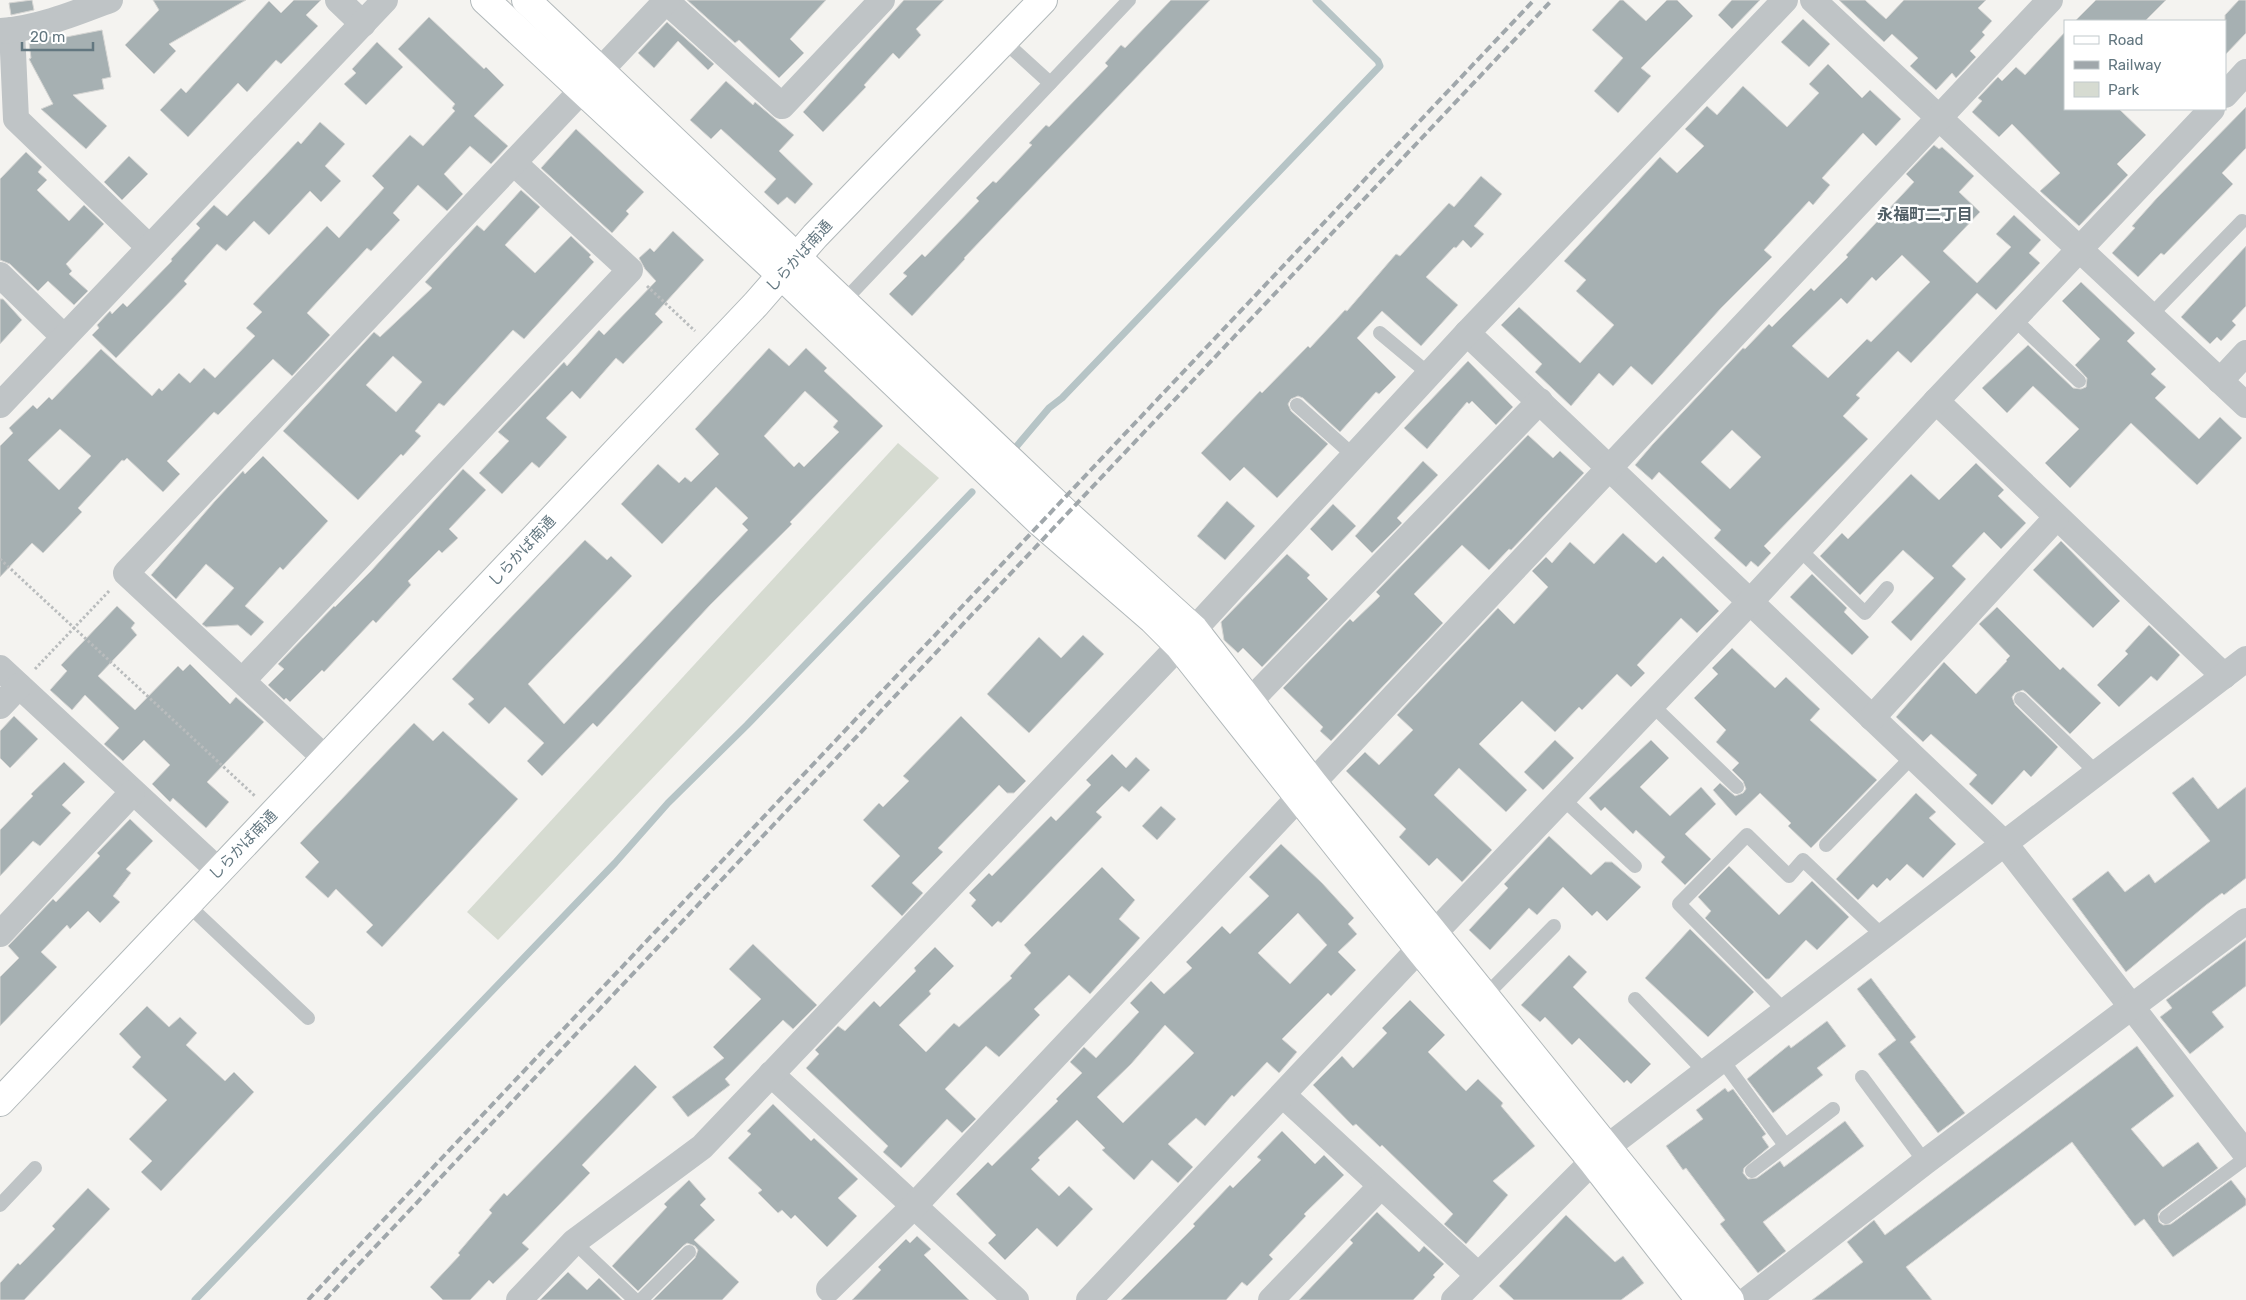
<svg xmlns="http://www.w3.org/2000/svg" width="2246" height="1300" font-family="Rubik,'Noto Sans JP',sans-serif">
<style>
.green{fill:#d6dbd1}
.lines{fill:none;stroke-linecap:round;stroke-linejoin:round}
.stream{stroke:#b6c4c6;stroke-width:7}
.building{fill:#a6b0b2;stroke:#d5d5d3;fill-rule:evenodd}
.secondary-casing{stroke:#b1b8ba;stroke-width:30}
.path{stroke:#b9bcbd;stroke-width:3;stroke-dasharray:2.5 2.5;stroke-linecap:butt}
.lane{stroke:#bfc4c6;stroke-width:14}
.street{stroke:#bfc4c6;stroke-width:26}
.secondary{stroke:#fff;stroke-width:28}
.rail{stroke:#a0a7ab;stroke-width:4;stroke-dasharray:8 4;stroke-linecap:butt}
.labels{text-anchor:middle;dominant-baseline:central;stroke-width:5;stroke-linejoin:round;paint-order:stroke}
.street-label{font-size:15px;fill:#637780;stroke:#fff}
.neighbourhood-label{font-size:16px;font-weight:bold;fill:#515f66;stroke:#fff}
</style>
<rect width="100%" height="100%" fill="#f4f3f0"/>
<polygon class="green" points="898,443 939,478 498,940 467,912"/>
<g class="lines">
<g class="stream">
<polyline points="1016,447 1049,408 1062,398 1380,66 1378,61 1316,0"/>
<polyline points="195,1300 615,863 668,803 747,725 972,492"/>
</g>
</g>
<g class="building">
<polygon points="32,0 34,10 11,15 9,3"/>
<polygon points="153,0 246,0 169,44 176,51 154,74 125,45 159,10"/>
<polygon points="294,0 321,0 306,15 318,26 281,64 276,60 247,92 238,83 188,137 160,110 181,88 186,93 269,1 281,13"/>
<polygon points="687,0 826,0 790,39 804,53 779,78 739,40 735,43"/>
<polygon points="904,0 944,0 916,29 921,35 899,59 893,53 864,85 866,87 823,132 803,112"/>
<polygon points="1171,0 1210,0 964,258 965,259 912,316 889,294 907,276 903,273 922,254 925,257 979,201 976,198 993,181 996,183 1032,145 1029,143 1046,125 1049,127 1108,66 1105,63 1121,45 1125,48"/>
<polygon points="1620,0 1623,0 1646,21 1667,0 1677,0 1693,16 1641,68 1651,76 1618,113 1594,91 1623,58 1592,30"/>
<polygon points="1732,0 1760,0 1732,29 1718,15"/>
<polygon points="1839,0 1865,0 1886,19 1904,0 1986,0 1978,8 1992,21 1982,32 1985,35 1970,51 1976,57 1956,78 1952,73 1936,90 1910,66 1918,58 1892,34 1884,42"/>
<polygon points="2096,0 2166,0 2145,21 2075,21"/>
<polygon points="2239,0 2246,0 2246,33 2225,55 2225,15"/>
<path d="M429,17L484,69L486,67L504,85L474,116L508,146L491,164L470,146L444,174L463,194L447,211L418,185L393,213L400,220L371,251L367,248L307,313L330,335L292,376L273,359L218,415L214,412L167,461L180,474L163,492L127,458L124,461L122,460L78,508L82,512L43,553L32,543L0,577V446L13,433L9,428L33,405L37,409L49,397L52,400L101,349L152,396L159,388L162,391L179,373L190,383L204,368L215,378L255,336L246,328L262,312L253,304L327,226L339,238L384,188L372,176L410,135L423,146L455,111L452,108L455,104L398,49ZM60,429L91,456L59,490L28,460Z"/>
<polygon points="1803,19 1830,44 1809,67 1781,42"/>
<polygon points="667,22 714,64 708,70 678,41 654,68 638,53"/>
<polygon points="102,30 111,77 102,79 104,89 73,95 107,126 86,149 41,109 53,104 29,59 31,58 29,42 55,35 61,35 61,38"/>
<polygon points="2065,32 2065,109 2119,109 2146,135 2117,164 2128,175 2079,226 2040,191 2060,173 2012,124 1999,137 1972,112 1982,101 1978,98 1998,77 2002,81 2016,67 2025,75"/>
<polygon points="377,42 403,67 366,105 344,84 356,73 352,69"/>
<polygon points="1828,64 1862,98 1870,90 1901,119 1876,146 1863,133 1822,178 1830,185 1813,205 1809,201 1764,250 1772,257 1721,308 1652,385 1631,366 1613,386 1599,373 1571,406 1535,372 1542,364 1501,325 1519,307 1580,363 1614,325 1576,291 1586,280 1564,261 1660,157 1677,173 1704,146 1685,129 1707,106 1717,115 1743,86 1787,127 1819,93 1809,84"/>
<polygon points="726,81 753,105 755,102 794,135 779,151 813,184 795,204 787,197 778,205 764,192 776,179 721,129 711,139 690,120"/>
<polygon points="2246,107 2246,148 2222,173 2233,184 2164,255 2161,253 2138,277 2112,253 2135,228 2132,226 2157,198"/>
<polygon points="320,122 345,144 325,166 341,181 321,202 310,191 269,235 254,221 226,251 217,244 184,281 187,284 116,358 92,335 99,328 97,325 110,311 112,314 123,303 127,307 172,261 171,259 200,228 196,224 214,205 227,216 298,141 301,144"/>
<polygon points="576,129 644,192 626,211 629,214 612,233 541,168"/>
<path d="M1934,145L1939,149L1942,147L1974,176L1959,192L1980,212L1943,251L1977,283L2011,247L1996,234L2014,215L2041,240L2029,253L2040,263L1996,310L1977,293L1911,363L1898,351L1856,395L1860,398L1843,416L1868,439L1764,546L1771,553L1758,567L1751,561L1746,567L1714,538L1721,530L1659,472L1652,480L1635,465L1653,444L1743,348L1745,349L1769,324L1772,327L1811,288L1814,291L1848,257L1846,255L1914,182L1906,174ZM1902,255L1930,282L1871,342L1867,339L1828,378L1792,346L1841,298L1847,304L1872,277L1876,281ZM1732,430L1761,457L1730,489L1701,462Z"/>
<polygon points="26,152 42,167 38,172 47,180 37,190 69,221 84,205 104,224 66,264 72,271 69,274 88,291 74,305 48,281 38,291 10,264 0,260 0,179"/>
<polygon points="129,156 148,174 122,200 104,182"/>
<polygon points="1481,176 1502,194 1474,226 1484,234 1471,248 1463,240 1456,248 1454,247 1426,277 1458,305 1421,346 1382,311 1357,338 1396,377 1379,394 1376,392 1340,432 1303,398 1298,396 1291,399 1288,404 1291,411 1328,444 1277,498 1244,467 1230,481 1201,453 1260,391 1262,393 1308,346 1310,348 1345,310 1347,311 1396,254 1400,256 1449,203 1454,207"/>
<path d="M521,190L540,207L505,245L535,273L571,236L591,255L589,257L594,262L524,339L513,330L444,406L439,403L415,431L421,436L403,456L401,454L358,500L283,431L374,332L380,337L432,288L425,282L477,225L484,231ZM393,356L422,382L396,412L366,385Z"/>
<polygon points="673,231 704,260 655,314 663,322 623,364 616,358 580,399 572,391 546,418 567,437 539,468 532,462 502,494 479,473 509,441 498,432 564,362 567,366 599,330 604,335 656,281 645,269 639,258 650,248 654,252"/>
<polygon points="2246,246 2246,306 2232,321 2236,325 2221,341 2217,337 2210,344 2181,317"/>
<polygon points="2081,282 2135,333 2127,341 2156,369 2151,374 2166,387 2155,398 2199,439 2220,417 2242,438 2197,485 2131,423 2070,488 2045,463 2079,429 2033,386 2007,413 1982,388 2028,345 2073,388 2081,389 2086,387 2087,378 2075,365 2100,339 2062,301"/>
<polygon points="0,299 3,299 22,320 0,344"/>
<path d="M769,348L789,366L806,348L827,368L824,371L883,426L790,522L792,524L710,605L597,727L593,723L542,776L527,761L544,743L505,707L489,724L468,704L474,699L452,679L585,540L607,560L611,556L632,576L528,684L564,724L748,530L742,524L748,518L716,487L662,544L621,504L658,464L679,483L685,477L691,482L719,454L695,429ZM805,391L838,421L833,427L839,432L804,467L799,462L794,467L764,436Z"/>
<polygon points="1468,361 1513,407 1496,425 1472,401 1469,404 1467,402 1427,449 1404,428"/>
<polygon points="1528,435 1553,458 1560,451 1584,473 1511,550 1509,549 1489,570 1462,545 1414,594 1443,623 1331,741 1320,731 1323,727 1283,688 1350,619 1353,622 1380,596 1376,592"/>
<polygon points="263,456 328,521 283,570 280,567 245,606 264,622 251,636 238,625 206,627 202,624 234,588 206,564 176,599 151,575 215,501 243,471 245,474"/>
<polygon points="1423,461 1438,475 1397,518 1402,523 1372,553 1355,536"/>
<polygon points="1976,463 2004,490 1998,496 2026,523 2001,549 1984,532 1952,566 1966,579 1911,641 1891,622 1934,578 1903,550 1860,595 1820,556 1842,533 1848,539 1911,474 1939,500"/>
<polygon points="463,469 486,490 449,529 458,538 442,553 439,550 408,581 411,585 376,623 373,620 324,672 322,670 290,702 286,698 284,700 268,685 284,669 278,664 334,606 335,607 371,571"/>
<polygon points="1227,501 1255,526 1225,560 1197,536"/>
<polygon points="1333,504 1356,526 1332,551 1310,529"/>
<polygon points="1623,533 1656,563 1663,556 1719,611 1697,633 1681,618 1637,665 1645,673 1631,687 1617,674 1582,710 1579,707 1555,732 1522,701 1479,744 1527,790 1506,812 1459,768 1434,795 1492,850 1462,882 1437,858 1429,866 1399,837 1406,829 1346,771 1365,752 1379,765 1413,730 1397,715 1498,608 1514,624 1548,587 1532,571 1546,557 1552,563 1570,542 1594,564"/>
<polygon points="2061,541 2120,601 2093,628 2033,570"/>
<polygon points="1287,554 1310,575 1307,578 1328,599 1262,667 1243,648 1238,653 1224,640 1221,622"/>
<polygon points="1812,574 1847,608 1844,612 1869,637 1852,655 1790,597"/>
<polygon points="117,606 135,623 131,628 137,635 98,676 135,710 178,666 183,671 190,664 230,704 236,697 264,722 207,782 229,802 206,828 173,798 170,802 152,784 170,765 144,740 123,761 104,744 119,728 85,695 72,710 50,690 67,671 61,665"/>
<polygon points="1997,607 2060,670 2063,667 2101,703 2070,734 2027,693 2023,690 2015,693 2012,697 2015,705 2058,747 2031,777 2024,770 1992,805 1969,784 1977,775 1931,734 1923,742 1896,717 1944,662 1976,694 2007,661 2006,660 2010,656 1979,624"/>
<polygon points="2149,625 2180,655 2157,681 2151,676 2119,707 2097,685 2128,654 2125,651"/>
<polygon points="1083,635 1104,654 1029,733 987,694 1039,637 1061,658"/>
<polygon points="1732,648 1775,688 1786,677 1820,709 1810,720 1877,780 1811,848 1788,826 1791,823 1760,793 1736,816 1713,790 1720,783 1735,796 1743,793 1746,789 1743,781 1732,770 1739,763 1716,742 1726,730 1694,698 1718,674 1712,668"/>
<polygon points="14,716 38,739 10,768 0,758 0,731"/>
<polygon points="961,716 1026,781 1014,793 1007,793 999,785 938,848 943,852 912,883 923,893 902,916 871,886 900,856 863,820 879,803 883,807 909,781 903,776"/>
<polygon points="414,723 433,741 443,731 518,799 382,947 366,932 373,925 336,889 328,898 305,877 319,862 300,843"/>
<polygon points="1555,740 1574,758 1543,790 1524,772"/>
<polygon points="1651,740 1669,758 1640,787 1670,816 1701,787 1716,804 1685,834 1711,859 1685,885 1661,862 1665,857 1636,830 1633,834 1605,807 1601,811 1589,798"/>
<polygon points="1112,754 1126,768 1136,757 1150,770 1129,792 1122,786 1096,812 1102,817 1001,923 998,921 992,927 971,906 976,900 969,893 989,873 992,876 1051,816 1056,821 1091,785 1086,780"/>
<polygon points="64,762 85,782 62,805 71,813 40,846 33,841 0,876 0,830 33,796 31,794"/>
<polygon points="2193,777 2218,809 2246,787 2246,878 2224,895 2222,893 2206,905 2126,972 2072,899 2108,871 2125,892 2149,874 2155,883 2210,841 2172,793"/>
<polygon points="1916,793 1936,812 1929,818 1956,844 1923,878 1907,864 1890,881 1887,878 1877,888 1873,884 1858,900 1836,879"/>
<polygon points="1161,806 1176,819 1157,840 1142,826"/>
<polygon points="130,819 153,841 126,869 131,873 113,896 120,902 100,923 88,911 70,929 67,925 41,952 57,967 0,1026 0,977 19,958 8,946 53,899 56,902 100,856 97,853"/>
<polygon points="1549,836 1591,875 1605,862 1612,862 1641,887 1607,921 1597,911 1592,916 1563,887 1537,915 1529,908 1490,950 1469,930 1508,888 1504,884"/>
<path d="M1281,844L1322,883L1354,918L1348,924L1357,934L1338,952L1356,970L1331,996L1328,993L1282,1039L1297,1052L1279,1073L1267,1062L1234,1097L1232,1095L1205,1126L1196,1118L1168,1144L1193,1167L1178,1183L1152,1160L1134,1180L1102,1150L1105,1148L1077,1120L1038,1158L1040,1160L1031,1169L1059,1196L1069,1186L1093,1209L1057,1247L1037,1228L1005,1260L988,1243L996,1235L956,1194L988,1162L992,1166L1058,1101L1056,1099L1082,1073L1070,1062L1084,1047L1096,1058L1139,1012L1130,1003L1151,981L1164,994L1192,968L1186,962L1222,926L1230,934L1269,896L1249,877ZM1298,913L1327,945L1290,984L1258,953ZM1165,1025L1194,1053L1123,1123L1097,1097L1131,1064Z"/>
<polygon points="1729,866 1779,915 1812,881 1849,917 1817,950 1806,940 1769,979 1766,979 1705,918 1711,911 1698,897"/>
<polygon points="1102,867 1135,900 1119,919 1140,938 1090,994 1069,975 1034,1009 1040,1015 999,1057 986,1046 945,1089 976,1119 962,1133 947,1119 901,1168 883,1152 888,1146 806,1068 819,1054 815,1050 838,1026 845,1031 874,1001 880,1007 916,971 914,968 935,947 954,966 929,991 931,994 899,1025 926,1052 954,1023 959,1027 1012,978 1010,976 1031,953 1024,945"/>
<polygon points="1690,929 1754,992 1708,1037 1645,978"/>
<polygon points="2246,940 2246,986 2212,1012 2224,1027 2190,1054 2160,1017 2172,1008 2166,1000"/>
<polygon points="753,944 817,1005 793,1029 783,1020 725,1079 730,1085 688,1117 672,1097 724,1058 713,1047 761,999 729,969"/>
<polygon points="1569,955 1587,972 1573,987 1651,1064 1631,1084 1627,1080 1624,1083 1579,1038 1572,1045 1545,1017 1540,1022 1521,1005"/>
<polygon points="1871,978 1916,1037 1910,1042 1965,1113 1938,1133 1878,1054 1896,1040 1857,989"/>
<polygon points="1410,1000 1445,1035 1428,1052 1466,1091 1478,1079 1503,1103 1501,1106 1535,1146 1493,1181 1508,1195 1466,1244 1444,1224 1453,1214 1382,1145 1380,1147 1356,1124 1353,1126 1313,1085 1342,1056 1353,1068 1387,1033 1382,1028"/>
<polygon points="147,1006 169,1027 180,1017 197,1033 186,1045 225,1081 234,1072 254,1092 161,1191 141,1172 152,1161 129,1139 167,1100 132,1067 141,1057 119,1034"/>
<polygon points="1827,1021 1846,1046 1817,1068 1823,1075 1773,1113 1747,1079 1789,1045 1791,1048"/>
<polygon points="2137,1046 2174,1096 2131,1129 2163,1167 2198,1142 2218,1168 2161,1210 2158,1214 2159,1222 2163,1225 2171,1224 2231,1180 2246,1199 2246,1205 2173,1257 2144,1219 2135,1226 2072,1142 1906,1267 1932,1300 1812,1300 1863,1262 1847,1242 1874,1220 1885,1235"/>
<polygon points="635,1065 657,1087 582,1165 590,1173 522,1243 529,1249 493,1284 489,1280 470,1300 443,1300 430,1287 460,1255 458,1253 492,1213 489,1210 504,1193 507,1196"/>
<polygon points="1725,1088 1728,1092 1733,1089 1766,1134 1762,1137 1769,1147 1744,1168 1743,1173 1748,1179 1757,1178 1780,1161 1784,1167 1845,1121 1864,1146 1763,1222 1786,1251 1758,1273 1720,1224 1725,1220 1686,1168 1683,1170 1666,1146 1703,1119 1696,1110"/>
<polygon points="773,1104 811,1141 814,1138 858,1179 838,1198 857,1216 827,1247 795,1215 791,1219 782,1210 778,1213 758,1193 762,1190 728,1158 751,1134 747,1131"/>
<polygon points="1282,1131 1315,1164 1324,1155 1344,1175 1304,1214 1306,1216 1269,1255 1273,1259 1247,1286 1242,1282 1226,1300 1121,1300 1195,1226 1193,1224 1230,1185 1233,1188 1261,1160 1257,1157"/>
<polygon points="689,1180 706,1199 700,1205 715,1220 694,1240 739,1282 722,1300 653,1300 695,1258 698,1250 695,1246 687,1243 683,1246 638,1291 612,1266 667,1207 664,1204"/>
<polygon points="88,1188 110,1209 24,1300 0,1300 0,1283 18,1263 20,1265 55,1229 52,1226"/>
<polygon points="1377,1212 1419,1252 1424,1246 1444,1264 1433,1275 1435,1277 1413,1300 1299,1300 1353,1243 1350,1240"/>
<polygon points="1566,1215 1615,1262 1623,1256 1644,1283 1621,1300 1514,1300 1499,1286"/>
<polygon points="917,1236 931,1249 924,1255 969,1300 852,1300 881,1270 878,1267 906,1239 910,1243"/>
<polygon points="568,1272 587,1290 599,1278 622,1300 540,1300"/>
</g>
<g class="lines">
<g class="secondary-casing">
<g id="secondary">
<polyline points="485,0 781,275 1041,523 1153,620 1179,646 1419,949 1593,1162 1700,1300"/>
<polyline points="526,0 1067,514 1194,629 1313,783 1730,1300"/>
<polyline points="0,1102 756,304 815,236 1043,0"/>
</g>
</g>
<g class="path">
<polyline points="647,286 695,331"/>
<polyline points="0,559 256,797"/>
<polyline points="35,669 110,590"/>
</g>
<g class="lane">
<polyline points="1004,41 1050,83"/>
<polyline points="843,302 1129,0"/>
<polyline points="2150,316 2242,221"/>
<polyline points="2013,318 2079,381"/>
<polyline points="1380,333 1429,374"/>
<polyline points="1297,405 1354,456"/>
<polyline points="1799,549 1865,613 1887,588"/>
<polyline points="2021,699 2097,773"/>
<polyline points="1651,704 1737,787"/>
<polyline points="1562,798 1635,866"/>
<polyline points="1826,845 1913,756"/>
<polyline points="187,904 308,1018"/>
<polyline points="1485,996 1554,926"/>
<polyline points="1635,999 1706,1073"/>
<polyline points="1786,1012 1679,904 1747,835 1789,876 1803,860 1884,937"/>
<polyline points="1723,1061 1785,1145"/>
<polyline points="1862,1077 1925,1162"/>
<polyline points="1752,1171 1833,1109"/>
<polyline points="0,1205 35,1168"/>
<polyline points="2166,1217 2246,1158"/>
<polyline points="574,1242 635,1300"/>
<polyline points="641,1300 689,1252"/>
</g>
<g class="street">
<polyline points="338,0 363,24"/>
<polyline points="1813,0 2246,405"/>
<polyline points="666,1 782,106 882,0"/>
<polyline points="12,30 16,119 149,247"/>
<path d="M0,31C37,29 76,13 110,0"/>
<polyline points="2225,95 2246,72"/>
<polyline points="0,275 64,337"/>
<polyline points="1467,333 2005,844 2246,1154"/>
<polyline points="2220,381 2246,353"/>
<polyline points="1936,401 2224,676"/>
<polyline points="0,405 385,0"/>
<polyline points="0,668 219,871"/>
<polyline points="243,680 630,270 514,163"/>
<polyline points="1250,701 1540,401"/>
<polyline points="0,706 19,686"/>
<polyline points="1872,718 2056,518"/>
<polyline points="326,759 126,573 667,0"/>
<polyline points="0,934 132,793"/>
<polyline points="771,1074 1016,1300"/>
<polyline points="1283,1095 1478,1275"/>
<polyline points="829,1289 914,1206 2050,0"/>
<polyline points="519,1300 574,1242 702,1147 1179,646 1467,333 1785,0"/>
<polyline points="1089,1300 1419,949 1749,603 1936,401 2212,109"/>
<polyline points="1271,1300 1381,1186"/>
<polyline points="1454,1300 1606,1148 2246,659"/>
<polyline points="1747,1300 1925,1162 2246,921"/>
</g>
<use href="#secondary" class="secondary"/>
<g class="rail">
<polyline points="308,1300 1534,0"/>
<polyline points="325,1300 1552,0"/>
</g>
</g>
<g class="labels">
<g class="street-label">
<text transform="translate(799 256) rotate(-48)">しらかば南通</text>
<text transform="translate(522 551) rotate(-47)">しらかば南通</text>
<text transform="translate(243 845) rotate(-46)">しらかば南通</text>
</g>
<g class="neighbourhood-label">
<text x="1925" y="214">永福町二丁目</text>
</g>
</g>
<rect x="2064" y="20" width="162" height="90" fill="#ffffff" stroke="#c1c9cc"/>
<rect x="2074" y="36" width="25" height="8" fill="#ffffff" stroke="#c1c9cc"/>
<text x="2108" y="45" font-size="15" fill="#637780">Road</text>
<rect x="2074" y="61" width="25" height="8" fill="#a0a7ab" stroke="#c1c9cc"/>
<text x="2108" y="70" font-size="15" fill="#637780">Railway</text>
<rect x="2074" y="82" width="25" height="15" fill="#d6dbd1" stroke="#c1c9cc"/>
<text x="2108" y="95" font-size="15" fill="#637780">Park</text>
<path d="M22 42v8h71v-8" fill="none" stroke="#637780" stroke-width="2.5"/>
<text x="30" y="42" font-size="15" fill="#637780" stroke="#ffffff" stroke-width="4" paint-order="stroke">20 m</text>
</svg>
